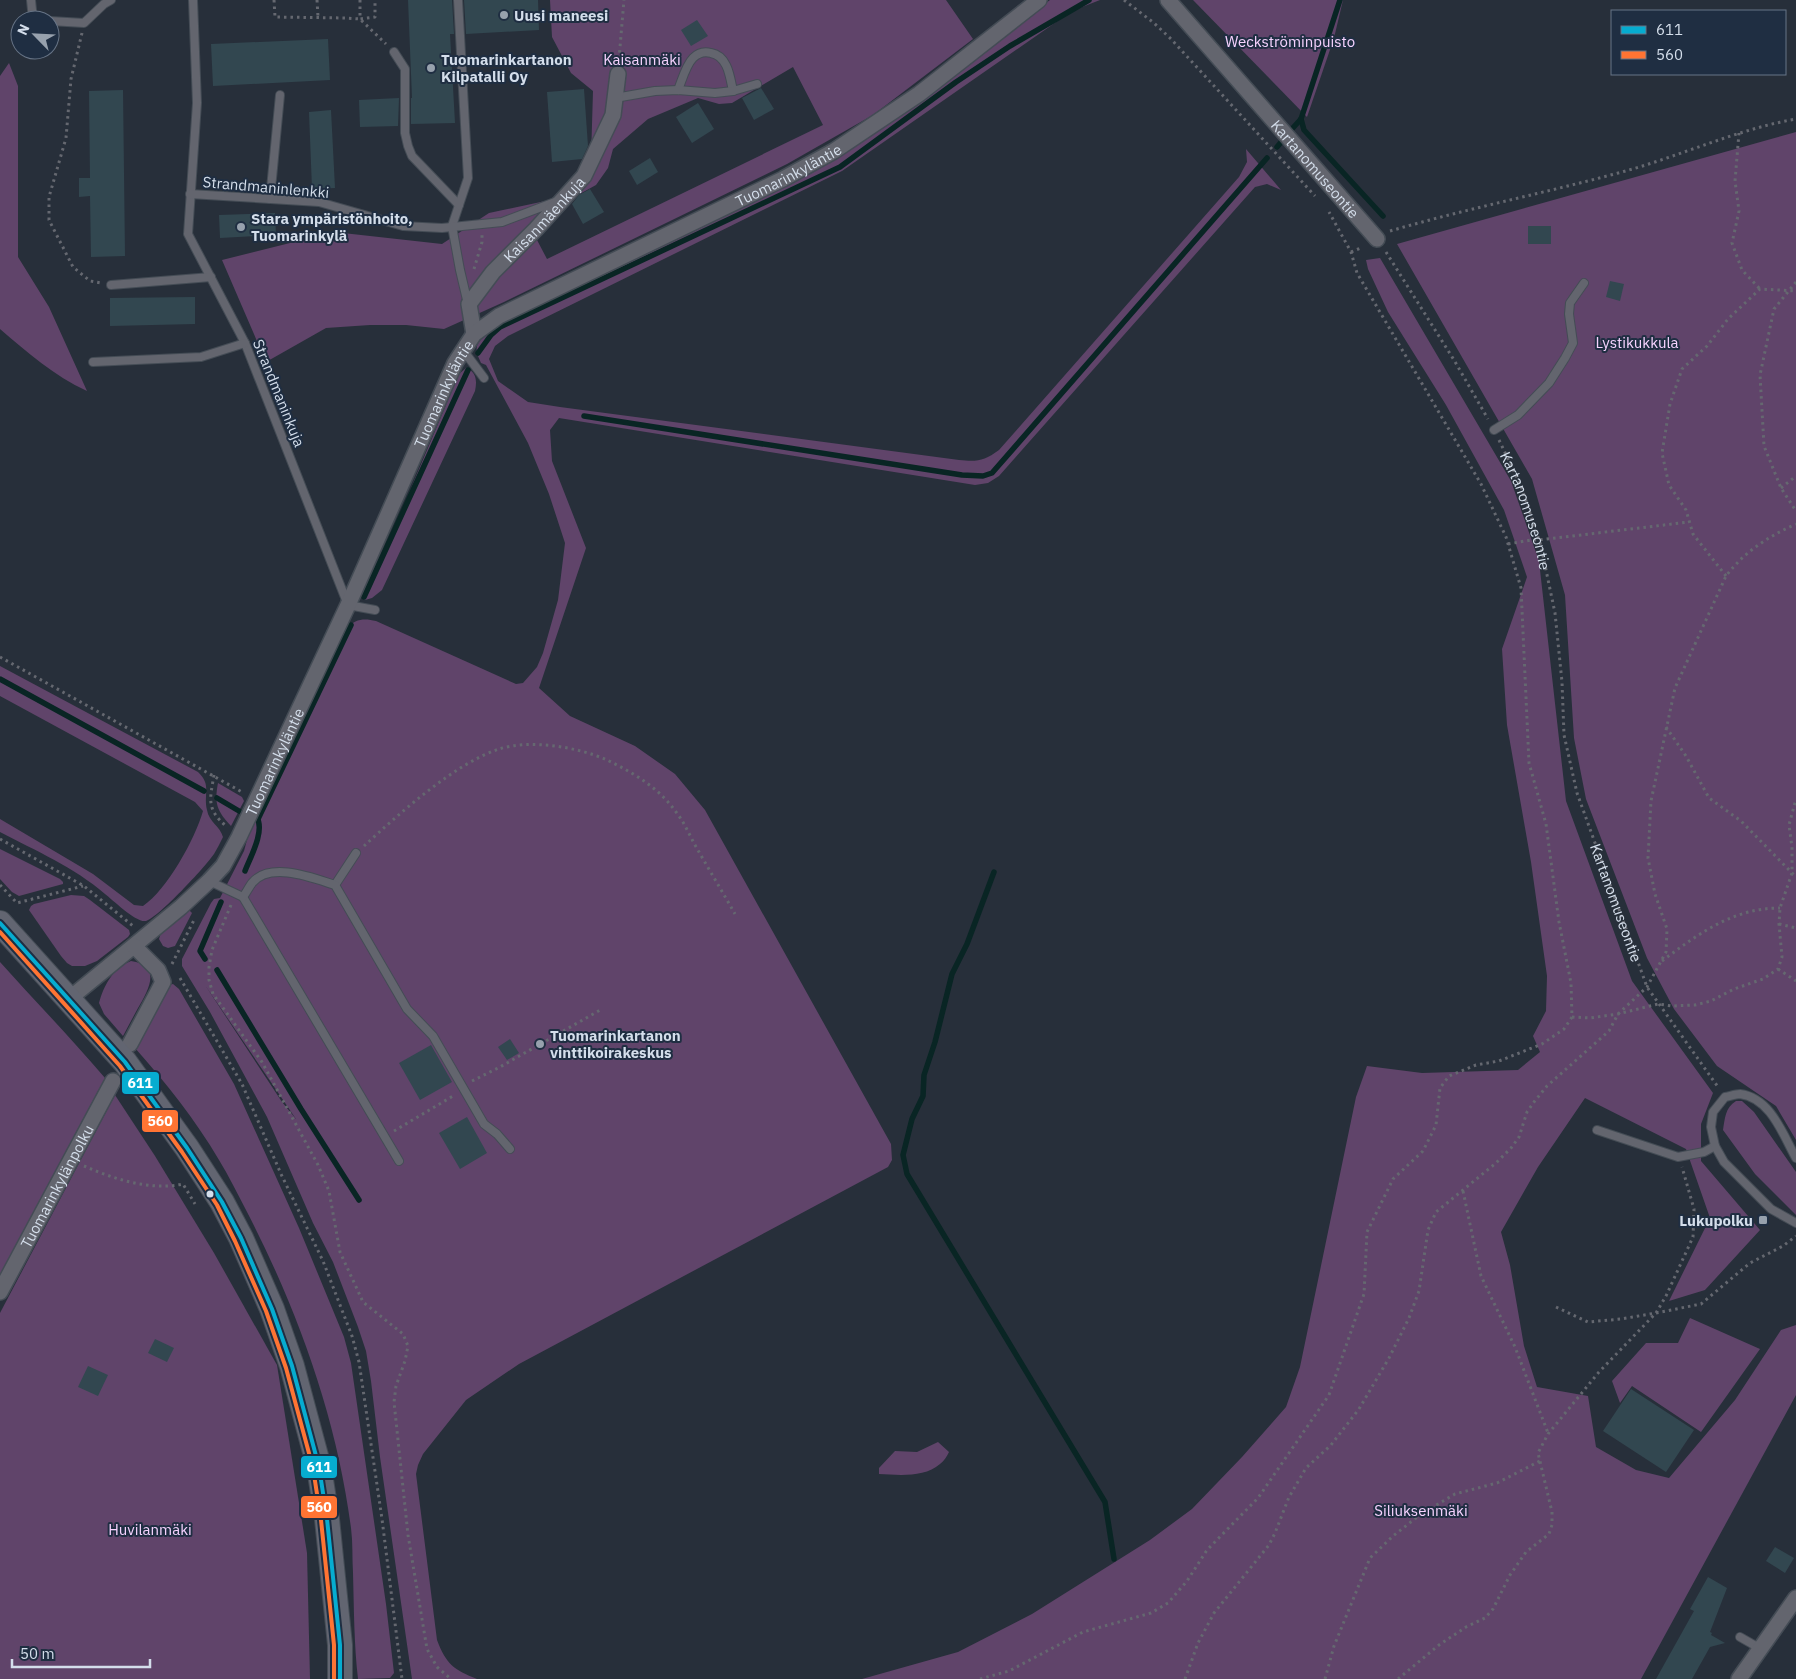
<svg xmlns="http://www.w3.org/2000/svg" width="1796" height="1679" font-family="'IBM Plex Sans',sans-serif">
<style>
.green{fill:#60446a;fill-rule:evenodd}
.lines{fill:none;stroke-linecap:round;stroke-linejoin:round}
.stream{stroke:#092524;stroke-width:5.5}
.building{fill:#324750}
.lane-casing{stroke:#444c55;stroke-width:10}
.street-casing{stroke:#444c55;stroke-width:18}
.primary-casing{stroke:#444c55;stroke-width:26}
.path{stroke:#656870;stroke-width:3;stroke-dasharray:2.5 4;stroke-linecap:butt}
.lane{stroke:#63656e;stroke-width:8}
.street{stroke:#63656e;stroke-width:15}
.primary{stroke:#626571;stroke-width:24}
.bus-1-casing{stroke:#1f2e42;stroke-width:8}
.bus-2-casing{stroke:#1f2e42;stroke-width:8}
.bus-1{stroke:#06acd0;stroke-width:4}
.bus-2{stroke:#ff7433;stroke-width:4}
.poi-dot{fill:#97a1ad;stroke:#1f2e42;stroke-width:2}
.bus-dot{fill:#d4deeb;stroke:#1f2e42;stroke-width:2}
.labels{text-anchor:middle;dominant-baseline:central;stroke-width:4;stroke-linejoin:round;paint-order:stroke}
.poi-label{font-size:15px;font-weight:bold;fill:#d4deeb;stroke:#1f2e42;text-anchor:start}
.park-label{font-size:15px;fill:#f7d3ff;stroke:#1f2e42}
.street-label{font-size:15px;fill:#d4deeb;stroke:#1f2e42}
.line-badge{stroke:#1f2e42;stroke-width:2}
.badge-label{font-size:14px;text-anchor:middle;font-weight:bold;fill:#fff}
</style>
<rect width="100%" height="100%" fill="#272f3a"/>
<g class="green">
<path d="M550,0H946L973,39L873,115L787,164L504,302L444,329L406,325H370L326,328L266,362L222,260L334,232L442,244L489,213L550,200L579,177L591,158L593,91L571,73L552,37ZM793,67L823,125L547,259L537,240L567,201L596,185L608,168L613,149L648,119L698,98L719,104L732,103Z"/>
<path d="M1050,0H1100L1072,11L842,171L508,336L495,346L489,359L498,381L528,402L560,407L959,460C977,462 984,461 999,450L1239,177L1247,162L1246,149L1281,190L1267,184L1255,187L999,476L988,483L975,485L559,418L550,430L552,461L586,548L539,688L570,716L635,746L675,774L705,810L891,1144L892,1160L888,1167L519,1364L466,1400L423,1454L418,1465L416,1474L437,1640C446,1664 454,1670 477,1679H412L380,1457L371,1381L366,1351L358,1327L333,1262L313,1223L267,1117L210,1012L182,966V959L211,903L214,899L220,898L244,851L251,825L347,628C355,619 364,618 376,621L516,684L523,683L537,667L543,653L558,600L565,543L549,494L528,443L486,365L481,363C478,356 474,349 479,342C492,323 530,309 550,299C636,255 724,215 812,173L835,159L984,51ZM205,985L296,1119L282,1102Z"/>
<polygon points="1193,0 1343,0 1334,38 1307,117"/>
<path d="M9,63L18,86V257L49,307L87,391C54,376 27,352 0,329V76Z"/>
<polygon points="1796,132 1796,1140 1776,1106 1717,1066 1674,1009 1647,958 1586,799 1574,738 1565,595 1532,479 1397,244"/>
<polygon points="1380,258 1511,481 1539,561 1566,801 1632,981 1713,1093 1701,1124 1701,1161 1760,1230 1705,1290 1669,1301 1710,1218 1686,1149 1585,1098 1538,1167 1501,1232 1510,1265 1524,1346 1537,1387 1588,1396 1596,1447 1636,1470 1669,1478 1735,1400 1781,1330 1796,1325 1796,1395 1641,1679 862,1679 958,1652 1032,1614 1150,1540 1192,1509 1242,1457 1286,1407 1300,1367 1356,1097 1367,1066 1422,1073 1518,1070 1540,1052 1533,1036 1546,1011 1547,976 1531,862 1507,725 1502,649 1527,577 1504,510 1446,405 1388,312 1368,269 1366,260"/>
<path d="M466,368C477,372 477,382 475,391L382,590L372,598L365,600L362,598L363,594L406,500L459,374Z"/>
<path d="M0,666L198,772C212,785 203,794 207,810C209,822 220,826 223,837C220,843 217,849 214,854C205,867 159,917 146,921C136,923 113,900 105,894C74,867 36,851 0,832V819L93,874L134,905L143,906C167,890 195,839 203,811L195,802L0,696Z"/>
<path d="M218,783L242,797L244,801L231,826C217,811 214,804 218,783Z"/>
<polygon points="0,849 60,879 63,882 63,884 19,896 12,892 0,879"/>
<polygon points="71,895 84,896 90,900 129,930 130,934 128,937 97,961 85,966 72,966 67,963 61,956 29,910 31,906 34,904"/>
<polygon points="189,910 192,913 175,946 168,948 163,946 159,939 161,933"/>
<path d="M131,961C163,965 148,991 138,1008C133,1017 128,1027 123,1036L104,1014L99,1003C104,985 113,968 131,961Z"/>
<path d="M0,962C35,1001 71,1038 105,1078L0,1275Z"/>
<path d="M173,984L179,989L234,1084L299,1228L344,1337L351,1363L386,1604L394,1673L390,1678L358,1679C354,1644 354,1609 353,1573C352,1558 353,1543 351,1528C337,1418 297,1308 246,1210C237,1193 229,1176 219,1160C195,1119 166,1083 135,1048L169,985Z"/>
<polygon points="115,1095 155,1156 214,1253 277,1365 307,1553 310,1679 0,1679 0,1313"/>
<path d="M1736,1101H1742L1754,1112L1796,1172V1215L1755,1174L1723,1130C1725,1118 1725,1108 1736,1101Z"/>
<polygon points="1690,1318 1760,1349 1701,1432 1632,1386 1620,1403 1612,1381 1646,1343 1678,1343"/>
<path d="M938,1442L949,1452C947,1456 944,1461 940,1464C924,1478 898,1475 879,1474V1468L895,1451L917,1452Z"/>
</g>
<g class="lines">
<g class="stream">
<polyline points="1301,119 1304,130 1383,216"/>
<polyline points="1291,130 1301,119 1340,0"/>
<polyline points="1277,147 1282,141"/>
<polyline points="478,353 491,335 500,327 840,167 956,82 1010,46 1089,0"/>
<polyline points="584,416 962,475 983,476 992,473 1267,158"/>
<polyline points="364,597 468,370"/>
<polyline points="0,679 204,791"/>
<polyline points="217,798 239,811"/>
<polyline points="258,819 351,625"/>
<path d="M245,871C250,858 265,831 257,818"/>
<polyline points="994,872 967,944 952,974 935,1042 924,1075 923,1096 912,1119 903,1155 907,1174 1105,1502 1114,1559"/>
<polyline points="205,959 200,951 221,902"/>
<polyline points="217,970 301,1109 359,1200"/>
</g>
</g>
<g class="building">
<polygon points="408,0 452,0 454,34 450,34 455,123 411,124 411,98 412,98"/>
<polygon points="464,0 538,0 539,30 466,34"/>
<polygon points="697,20 708,36 691,46 681,30"/>
<polygon points="328,39 330,80 213,86 211,44"/>
<polygon points="761,88 774,109 754,120 742,98"/>
<polygon points="584,89 588,146 582,159 552,162 547,92"/>
<polygon points="123,90 125,256 91,257 90,196 79,197 79,178 90,178 89,91"/>
<polygon points="399,98 398,126 360,127 359,100"/>
<polygon points="698,103 714,129 692,143 676,117"/>
<polygon points="331,110 335,188 312,189 309,112"/>
<polygon points="650,158 658,172 637,185 629,171"/>
<polygon points="590,189 604,212 583,224 572,204 579,195"/>
<polygon points="275,213 276,235 220,238 219,215"/>
<rect x="1528" y="226" width="23" height="18"/>
<polygon points="1610,281 1624,284 1620,301 1606,297"/>
<polygon points="195,297 195,324 110,326 110,298"/>
<polygon points="510,1039 519,1053 507,1060 498,1047"/>
<polygon points="431,1045 452,1082 420,1100 399,1063"/>
<polygon points="467,1117 487,1153 460,1169 439,1133"/>
<polygon points="155,1339 174,1348 167,1362 148,1353"/>
<polygon points="88,1366 108,1375 98,1396 78,1387"/>
<polygon points="1631,1389 1694,1430 1666,1472 1603,1431"/>
<polygon points="1775,1547 1794,1558 1785,1573 1766,1561"/>
<polygon points="1708,1577 1727,1588 1710,1632 1712,1633 1711,1635 1725,1643 1710,1647 1692,1679 1656,1679 1694,1611 1690,1609"/>
</g>
<g class="lines">
<g class="lane-casing">
<g id="lane">
<polyline points="31,0 33,20 39,20"/>
<polyline points="193,0 197,103 188,234 245,343 348,605 375,610"/>
<polyline points="458,0 468,178 452,226 460,270 468,304"/>
<polyline points="50,21 84,23 104,4 111,0"/>
<polyline points="394,52 405,69 405,133 408,146 412,156 459,205"/>
<path d="M678,90C682,80 686,65 693,58C698,53 704,51 711,53C728,56 730,77 733,91"/>
<polyline points="615,98 655,91 678,90 715,93 733,91 757,84"/>
<polyline points="190,194 319,202 403,226 442,228 502,222 555,202"/>
<polyline points="270,199 280,95"/>
<polyline points="111,285 211,277"/>
<polyline points="463,350 484,378"/>
<polyline points="93,362 201,357 245,343"/>
<polyline points="1494,430 1518,415 1549,383 1565,358 1573,343 1569,314 1570,303 1584,283"/>
<polyline points="209,881 243,897 399,1161"/>
<polyline points="335,885 356,853"/>
<path d="M243,897C246,893 249,887 252,883C270,861 313,878 335,885L407,1009L433,1036L484,1124L497,1134L510,1149"/>
<polyline points="1597,1130 1678,1157 1704,1152 1715,1146"/>
<path d="M1796,1158C1783,1135 1771,1098 1740,1094C1736,1094 1730,1096 1725,1097L1713,1112L1711,1127L1715,1146L1724,1162L1771,1209L1796,1223"/>
<polyline points="1740,1637 1761,1649"/>
</g>
</g>
<g class="street-casing">
<g id="street">
<path id="s2" d="M1168,0L1377,239"/>
<path id="s3" d="M474,334L469,304L493,272L536,229L584,176L613,115L618,74"/>
<path id="s4" d="M69,999L181,907L209,881L223,866L239,837L348,605L455,363L474,334L499,316L783,179L834,151L919,94L1039,0"/>
<polyline points="130,1044 163,982 158,970 134,946"/>
<path id="s5" d="M0,1292L113,1081"/>
<polyline points="1739,1679 1796,1598"/>
</g>
</g>
<g class="primary-casing">
<polyline id="primary" points="0,923 125,1062 187,1148 222,1202 241,1238 272,1309 292,1366 319,1467 327,1519 340,1645 340,1679"/>
</g>
<g class="path">
<polyline points="274,0 275,17 346,18 360,19 386,44"/>
<polyline points="317,0 318,17"/>
<polyline points="360,0 360,19 375,17 375,0"/>
<polyline points="1124,0 1154,23 1171,39 1315,196"/>
<polyline points="82,33 71,79 66,138 49,197 49,220 73,267 90,281 101,283"/>
<polyline points="619,59 624,0"/>
<polyline points="1739,133 1735,181 1739,211 1732,243 1742,270 1760,289"/>
<path d="M1390,231C1469,208 1550,192 1629,170C1685,154 1739,129 1796,119"/>
<polyline points="1351,252 1363,247"/>
<polyline points="1386,252 1454,360 1488,419"/>
<polyline points="474,269 482,242 482,235"/>
<polyline points="1796,282 1774,309 1760,375 1764,446 1781,488 1796,511"/>
<path id="s1" d="M1499,440L1521,486L1541,546L1555,613L1562,682L1564,735L1577,793L1647,987L1718,1087"/>
<polyline points="1781,488 1796,476"/>
<polyline points="1508,544 1531,540 1539,540 1689,522"/>
<polyline points="1726,576 1693,534 1686,510 1669,485 1662,453 1670,404 1682,369 1707,346 1728,319 1760,289 1796,291"/>
<polyline points="0,657 242,792"/>
<polyline points="1666,727 1686,756 1709,798 1741,821 1796,877"/>
<path d="M214,775C210,799 206,809 226,826"/>
<polyline points="0,839 84,886 133,926"/>
<path d="M364,846C400,813 454,764 499,749C530,739 578,747 607,760C634,773 659,788 676,812C684,822 689,834 695,845C708,868 722,891 735,914"/>
<polyline points="0,885 17,903 83,886"/>
<polyline points="231,905 212,950 209,967 209,980 213,994 262,1062 318,1165 329,1191 340,1252 363,1302 403,1334 408,1346 405,1361 396,1386 394,1402 408,1535 427,1649 437,1667 451,1679"/>
<polyline points="1779,924 1796,928"/>
<path d="M1662,961C1698,934 1733,908 1780,908"/>
<polyline points="172,964 195,918"/>
<polyline points="1778,969 1796,981"/>
<polyline points="180,978 242,1084 281,1174 323,1261 352,1336 359,1362 382,1519 402,1679"/>
<polyline points="1572,1017 1590,1018 1618,1014 1658,1004 1672,1006 1695,1005 1711,1001 1734,989 1763,979 1778,969 1782,957 1779,924 1780,908 1792,873 1792,847 1789,825 1796,799"/>
<polyline points="472,1081 500,1067 602,1009"/>
<polyline points="394,1131 453,1096"/>
<path d="M84,1166C114,1179 150,1191 183,1184L195,1204"/>
<polyline points="1463,1191 1481,1276 1515,1347 1548,1433"/>
<polyline points="1556,1307 1588,1322 1621,1319 1656,1313 1666,1296 1693,1237 1694,1209 1682,1167"/>
<polyline points="980,1679 1009,1671 1083,1632 1151,1613 1168,1603 1187,1581 1207,1550 1258,1498 1329,1395 1364,1294 1367,1232 1393,1179 1423,1151 1436,1125 1440,1088 1449,1076 1476,1065 1499,1061 1542,1044 1564,1029 1572,1017 1571,983 1559,922 1546,824 1529,763 1521,588 1506,537 1481,484 1357,273 1351,252 1329,212"/>
<path d="M1185,1679L1198,1643L1214,1613L1269,1545L1275,1533L1289,1497L1306,1468L1331,1445L1359,1409L1389,1358L1409,1318L1419,1291L1428,1230L1436,1212L1496,1163L1511,1148L1519,1137L1527,1112L1534,1102L1547,1086L1609,1031L1618,1014L1647,987L1666,952L1667,929L1655,894L1648,858L1651,801L1675,688L1726,576C1744,552 1769,536 1796,524"/>
<polyline points="1325,1679 1334,1646 1370,1558 1393,1536 1421,1514 1455,1494 1497,1483 1540,1461"/>
<polyline points="1398,1679 1439,1645 1466,1627 1485,1618 1493,1609 1510,1575 1526,1552 1549,1534 1552,1525 1552,1512 1538,1453 1548,1434 1599,1372 1656,1313 1701,1304 1750,1263 1783,1246 1796,1236"/>
</g>
<use href="#lane" class="lane"/>
<use href="#street" class="street"/>
<use href="#primary" class="primary"/>
<g class="bus-1-casing">
<polyline id="bus-1" points="0,923 125,1062 187,1148 222,1202 241,1238 272,1309 292,1366 319,1467 327,1519 340,1645 340,1679"/>
</g>
<g class="bus-2-casing">
<polyline id="bus-2" points="0,932 120,1066 182,1152 217,1205 235,1241 266,1311 286,1368 313,1468 321,1520 334,1645 334,1679"/>
</g>
<use href="#bus-1" class="bus-1"/>
<use href="#bus-2" class="bus-2"/>
</g>
<g class="poi-dot">
<circle cx="504" cy="15" r="5"/>
<circle cx="431" cy="68" r="5"/>
<circle cx="241" cy="227" r="5"/>
<circle cx="540" cy="1044" r="5"/>
<rect x="1758" y="1215" width="10" height="10" rx="2.5"/>
</g>
<circle class="bus-dot" cx="210" cy="1194" r="4.5"/>
<g class="labels">
<g class="poi-label">
<text x="514" y="15">Uusi maneesi</text>
<text x="441" y="59">Tuomarinkartanon<tspan x="441" dy="17">Kilpatalli Oy</tspan></text>
<text x="251" y="218">Stara ympäristönhoito,<tspan x="251" dy="17">Tuomarinkylä</tspan></text>
<text x="550" y="1035">Tuomarinkartanon<tspan x="550" dy="17">vinttikoirakeskus</tspan></text>
<text x="1753" y="1220" text-anchor="end">Lukupolku</text>
</g>
<g class="park-label">
<text x="1290" y="41">Weckströminpuisto</text>
<text x="642" y="59">Kaisanmäki</text>
<text x="1637" y="342">Lystikukkula</text>
<text x="1421" y="1510">Siliuksenmäki</text>
<text x="150" y="1529">Huvilanmäki</text>
</g>
<g class="street-label">
<text stroke="none"><textPath href="#s2" startOffset="224">Kartanomuseontie</textPath></text>
<text stroke="none"><textPath href="#s4" startOffset="1145">Tuomarinkyläntie</textPath></text>
<text transform="translate(266 187) rotate(5)">Strandmaninlenkki</text>
<text stroke="none"><textPath href="#s3" startOffset="144">Kaisanmäenkuja</textPath></text>
<text transform="translate(279 393) rotate(68)">Strandmaninkuja</text>
<text stroke="none"><textPath href="#s4" startOffset="725">Tuomarinkyläntie</textPath></text>
<text stroke="none"><textPath href="#s1" startOffset="76">Kartanomuseontie</textPath></text>
<text stroke="none"><textPath href="#s4" startOffset="320">Tuomarinkyläntie</textPath></text>
<text stroke="none"><textPath href="#s1" startOffset="481">Kartanomuseontie</textPath></text>
<text stroke="none"><textPath href="#s5" startOffset="120">Tuomarinkylänpolku</textPath></text>
</g>
</g>
<g class="line-badge">
<rect x="121" y="1071" width="39" height="24" rx="5" fill="#06acd0"/>
<rect x="141" y="1109" width="38" height="24" rx="5" fill="#ff7433"/>
<rect x="300" y="1455" width="38" height="24" rx="5" fill="#06acd0"/>
<rect x="300" y="1495" width="38" height="24" rx="5" fill="#ff7433"/>
</g>
<g class="badge-label">
<text x="140" y="1088">611</text>
<text x="160" y="1126">560</text>
<text x="319" y="1472">611</text>
<text x="319" y="1512">560</text>
</g>
<rect x="1611" y="10" width="175" height="65" fill="#1f2e42" stroke="#677486"/>
<rect x="1621" y="26" width="25" height="8" fill="#06acd0" stroke="#677486"/>
<text x="1656" y="35" font-size="15" fill="#d4deeb">611</text>
<rect x="1621" y="51" width="25" height="8" fill="#ff7433" stroke="#677486"/>
<text x="1656" y="60" font-size="15" fill="#d4deeb">560</text>
<g transform="translate(35 35) rotate(294)"><circle r="24" fill="#1f2e42" stroke="#677486"/>
<path d="M0-4L9 19L0 12L-9 19Z" fill="#97a1ad"/>
<text y="-8" font-size="14" font-weight="bold" text-anchor="middle" fill="#d4deeb">N</text>
</g>
<path d="M12 1659v8h138v-8" fill="none" stroke="#d4deeb" stroke-width="2.5"/>
<text x="20" y="1659" font-size="15" fill="#d4deeb" stroke="#1f2e42" stroke-width="4" paint-order="stroke">50 m</text>
</svg>
